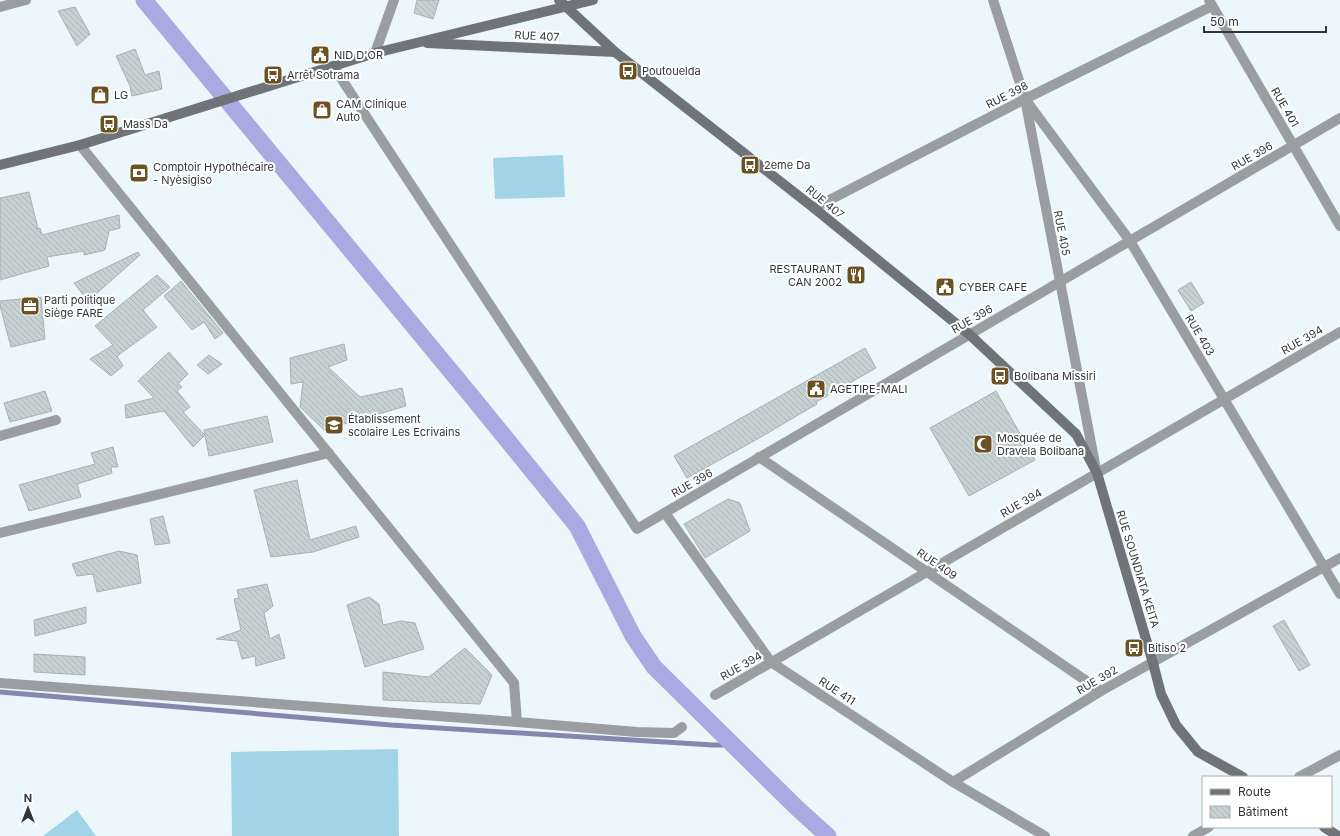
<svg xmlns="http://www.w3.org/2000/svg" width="1340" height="836" font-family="Inter,sans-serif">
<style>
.garden{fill:#a2d4e8}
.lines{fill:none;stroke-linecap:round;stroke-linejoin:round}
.stream{stroke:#8587ae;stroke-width:5}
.canal{stroke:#a8aae1;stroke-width:17}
.building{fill:url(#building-back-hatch);stroke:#a6b2b2}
.street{stroke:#9b9ea1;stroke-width:10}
.secondary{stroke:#707479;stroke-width:10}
.labels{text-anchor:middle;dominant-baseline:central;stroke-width:4;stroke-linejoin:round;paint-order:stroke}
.street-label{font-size:11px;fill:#323638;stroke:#fff}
.poi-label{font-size:11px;fill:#323638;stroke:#fff;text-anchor:start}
</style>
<defs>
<pattern id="building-back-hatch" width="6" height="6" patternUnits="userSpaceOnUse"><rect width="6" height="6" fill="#c6d2d2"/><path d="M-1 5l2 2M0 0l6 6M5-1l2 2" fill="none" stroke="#abb5b5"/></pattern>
</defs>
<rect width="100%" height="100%" fill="#ecf7fc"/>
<g class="garden">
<polygon points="563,155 565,197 495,199 493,158"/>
<polygon points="398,749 399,836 232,836 231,752"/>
<polygon points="77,810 96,836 43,836"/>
</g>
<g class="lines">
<polyline class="stream" points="0,692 391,725 713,745 733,745"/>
<polyline class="canal" points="144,0 473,398 577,526 633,636 654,667 798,809 828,836"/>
</g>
<g class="building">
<polygon points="417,0 439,0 433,19 414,13"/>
<polygon points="75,7 90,34 77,46 58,11"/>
<polygon points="135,49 145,75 159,71 162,89 132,96 130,86 116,56"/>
<polygon points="29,192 38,229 40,228 42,235 119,215 120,228 109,231 105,250 84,255 84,251 47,257 49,266 0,280 0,198"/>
<polygon points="138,252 140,255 88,301 74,283"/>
<polygon points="157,275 170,287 143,310 157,327 117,356 123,366 111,376 90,359 113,345 95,326"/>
<polygon points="181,281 223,333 215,339 204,322 192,330 164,296"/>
<polygon points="1191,282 1204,303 1191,311 1178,290"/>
<polygon points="41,297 45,339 11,347 0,306 0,301"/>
<polygon points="344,344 347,360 328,367 360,397 402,388 406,406 324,430 300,407 303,382 291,384 290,358"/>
<polygon points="865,348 876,368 816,402 817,404 754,441 687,478 674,456"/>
<polygon points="169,352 188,374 178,384 182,387 177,391 190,407 183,412 205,435 193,447 164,411 126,418 125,405 154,398 138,381"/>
<polygon points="209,355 222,364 208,374 197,365"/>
<polygon points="45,391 52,411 10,422 4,403"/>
<polygon points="996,391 1035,460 969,496 930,428"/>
<polygon points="267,416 273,442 209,456 204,430"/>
<polygon points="113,447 118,467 111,467 112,473 77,484 81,497 29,511 19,485 95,464 91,453"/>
<polygon points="297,480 310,540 356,526 359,537 313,552 271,557 254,490"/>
<polygon points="728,499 740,503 750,531 705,558 684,524"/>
<polygon points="163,516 170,543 155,545 150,519"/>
<polygon points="119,551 137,555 141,583 97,592 93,574 77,576 72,564"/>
<polygon points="267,584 273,606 264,613 270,639 279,634 285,658 256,666 255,656 242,659 237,641 216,639 241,630 234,599 239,598 237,590"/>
<polygon points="369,597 379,604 383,625 401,621 415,623 424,649 365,667 347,605"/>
<polygon points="86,607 86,623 35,636 34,620"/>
<polygon points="1284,620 1310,665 1299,671 1273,626"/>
<polygon points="465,648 492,675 480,704 383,700 383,672 429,677"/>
<polygon points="34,654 85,657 85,675 34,672"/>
</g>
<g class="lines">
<g class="street">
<polyline points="993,0 1025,99 1096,469"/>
<polyline points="1209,0 1340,226"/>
<polyline points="0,7 26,0"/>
<polyline points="375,53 394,0"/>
<polyline points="333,66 637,529 1340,118"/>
<polyline points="1025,99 1130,241 1340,594"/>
<polyline points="80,145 514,683 517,722"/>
<polyline points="814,208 1025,99 1212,6"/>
<polyline points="0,436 56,420"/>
<polyline points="759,457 1101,691"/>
<polyline points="665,513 771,662 953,782 1045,836"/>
<polyline points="0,533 329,453"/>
<polyline points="0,683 517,722 637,732 674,733 682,727"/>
<polyline points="715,695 1340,332"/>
<polyline points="1299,777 1340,755"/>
<polyline points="953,782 1101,691 1340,558"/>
<polyline points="1193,836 1209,827"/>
</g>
<g class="secondary">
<polyline points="559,0 615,52 814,208 970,335 1076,434 1097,473 1153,663 1161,694 1176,725 1198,752 1243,777"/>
<polyline points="427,43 615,52"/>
<polyline points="0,165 80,145 375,53 593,0"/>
<polyline points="1324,827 1338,836"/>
</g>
</g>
<defs>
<g id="civic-square" transform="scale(1)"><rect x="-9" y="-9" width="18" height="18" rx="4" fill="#6c5223" stroke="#fff"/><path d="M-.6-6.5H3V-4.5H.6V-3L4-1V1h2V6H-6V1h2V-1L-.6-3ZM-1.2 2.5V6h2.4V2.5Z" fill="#fff"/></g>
<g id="bus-square" transform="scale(1)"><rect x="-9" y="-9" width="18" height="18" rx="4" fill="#6c5223" stroke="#fff"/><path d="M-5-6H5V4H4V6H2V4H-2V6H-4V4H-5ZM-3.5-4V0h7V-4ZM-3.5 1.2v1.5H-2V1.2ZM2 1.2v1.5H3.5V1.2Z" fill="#fff"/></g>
<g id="shop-square" transform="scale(1)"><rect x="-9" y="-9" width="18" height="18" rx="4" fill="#6c5223" stroke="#fff"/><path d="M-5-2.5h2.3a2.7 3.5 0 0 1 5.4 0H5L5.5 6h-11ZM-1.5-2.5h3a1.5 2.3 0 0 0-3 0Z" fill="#fff"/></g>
<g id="bank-square" transform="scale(1)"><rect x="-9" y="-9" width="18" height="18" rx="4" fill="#6c5223" stroke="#fff"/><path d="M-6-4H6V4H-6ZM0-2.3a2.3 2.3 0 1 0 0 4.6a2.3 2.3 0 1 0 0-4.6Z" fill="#fff"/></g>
<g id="restaurant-square" transform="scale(1)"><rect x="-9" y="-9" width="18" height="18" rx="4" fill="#6c5223" stroke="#fff"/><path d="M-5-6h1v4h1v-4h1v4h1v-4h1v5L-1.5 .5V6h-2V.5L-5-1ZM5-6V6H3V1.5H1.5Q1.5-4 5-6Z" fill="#fff"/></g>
<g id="office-square" transform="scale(1)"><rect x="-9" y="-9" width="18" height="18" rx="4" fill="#6c5223" stroke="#fff"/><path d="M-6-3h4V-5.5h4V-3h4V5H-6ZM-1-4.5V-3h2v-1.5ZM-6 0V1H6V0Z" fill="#fff"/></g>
<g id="school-square" transform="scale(1)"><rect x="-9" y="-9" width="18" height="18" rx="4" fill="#6c5223" stroke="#fff"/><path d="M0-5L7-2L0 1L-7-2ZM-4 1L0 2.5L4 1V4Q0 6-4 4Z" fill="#fff"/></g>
<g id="mosque-square" transform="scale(1)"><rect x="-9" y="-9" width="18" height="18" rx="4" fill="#6c5223" stroke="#fff"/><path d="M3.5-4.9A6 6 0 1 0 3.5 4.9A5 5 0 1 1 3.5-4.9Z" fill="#fff"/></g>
</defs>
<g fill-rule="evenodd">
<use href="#civic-square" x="320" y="55"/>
<use href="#bus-square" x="628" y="71"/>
<use href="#bus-square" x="273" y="75"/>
<use href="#shop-square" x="100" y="95"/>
<use href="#shop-square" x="322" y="110"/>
<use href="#bus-square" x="109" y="124"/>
<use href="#bus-square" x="750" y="165"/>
<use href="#bank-square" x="139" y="173"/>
<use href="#restaurant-square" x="856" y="275"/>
<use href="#civic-square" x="945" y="287"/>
<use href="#office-square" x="30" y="306"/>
<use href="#bus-square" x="1000" y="376"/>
<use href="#civic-square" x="816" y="389"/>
<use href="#school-square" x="334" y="425"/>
<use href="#mosque-square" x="983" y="444"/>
<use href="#bus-square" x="1134" y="648"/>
</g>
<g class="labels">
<g class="street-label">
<text transform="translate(537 36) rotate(3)">RUE 407</text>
<text transform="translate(1007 95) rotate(-27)">RUE 398</text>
<text transform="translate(1285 107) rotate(60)">RUE 401</text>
<text transform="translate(1252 156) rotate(-30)">RUE 396</text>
<text transform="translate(825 202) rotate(39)">RUE 407</text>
<text transform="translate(1062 233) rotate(79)">RUE 405</text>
<text transform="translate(972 319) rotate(-30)">RUE 396</text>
<text transform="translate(1200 335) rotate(59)">RUE 403</text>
<text transform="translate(1302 340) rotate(-30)">RUE 394</text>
<text transform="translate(692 483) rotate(-30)">RUE 396</text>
<text transform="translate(1021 503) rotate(-30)">RUE 394</text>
<text transform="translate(937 564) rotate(34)">RUE 409</text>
<text transform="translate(1138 569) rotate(73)">RUE SOUNDIATA KEITA</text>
<text transform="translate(741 666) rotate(-30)">RUE 394</text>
<text transform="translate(1097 680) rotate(-30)">RUE 392</text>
<text transform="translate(837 691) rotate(33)">RUE 411</text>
</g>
<g class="poi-label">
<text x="334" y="55">NID D'OR</text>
<text x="642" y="71">Poutouelda</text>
<text x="287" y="75">Arrêt Sotrama</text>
<text x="114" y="95">LG</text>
<text x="336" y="104">CAM Clinique<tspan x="336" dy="13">Auto</tspan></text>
<text x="123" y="124">Mass Da</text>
<text x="764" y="165">2eme Da</text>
<text x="153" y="167">Comptoir Hypothécaire<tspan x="153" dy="13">- Nyèsigiso</tspan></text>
<text x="842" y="269" text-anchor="end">RESTAURANT<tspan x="842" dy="13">CAN 2002</tspan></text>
<text x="959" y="287">CYBER CAFE</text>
<text x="44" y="300">Parti politique<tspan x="44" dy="13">Siège FARE</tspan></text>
<text x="1014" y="376">Bolibana Missiri</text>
<text x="830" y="389">AGETIPE-MALI</text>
<text x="348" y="419">Établissement<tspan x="348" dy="13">scolaire Les Ecrivains</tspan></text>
<text x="997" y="438">Mosquée de<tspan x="997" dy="13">Dravela Bolibana</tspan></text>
<text x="1148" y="648">Bitiso 2</text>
</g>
</g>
<rect x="1202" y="776" width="130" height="52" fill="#ffffff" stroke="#adafaf"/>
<rect x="1210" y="789" width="20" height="6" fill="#707479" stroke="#adafaf"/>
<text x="1238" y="796" font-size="12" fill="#323638">Route</text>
<rect x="1210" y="806" width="20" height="12" fill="url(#building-back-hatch)" stroke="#adafaf"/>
<text x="1238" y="816" font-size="12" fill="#323638">Bâtiment</text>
<g transform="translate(28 808)" stroke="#ffffff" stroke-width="3" paint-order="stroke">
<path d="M0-3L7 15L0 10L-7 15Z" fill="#323638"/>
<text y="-6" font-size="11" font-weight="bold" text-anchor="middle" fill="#323638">N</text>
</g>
<path d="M1204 26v6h122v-6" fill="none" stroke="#323638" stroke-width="2"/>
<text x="1210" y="26" font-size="12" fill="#323638" stroke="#ffffff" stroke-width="3" paint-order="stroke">50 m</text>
</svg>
